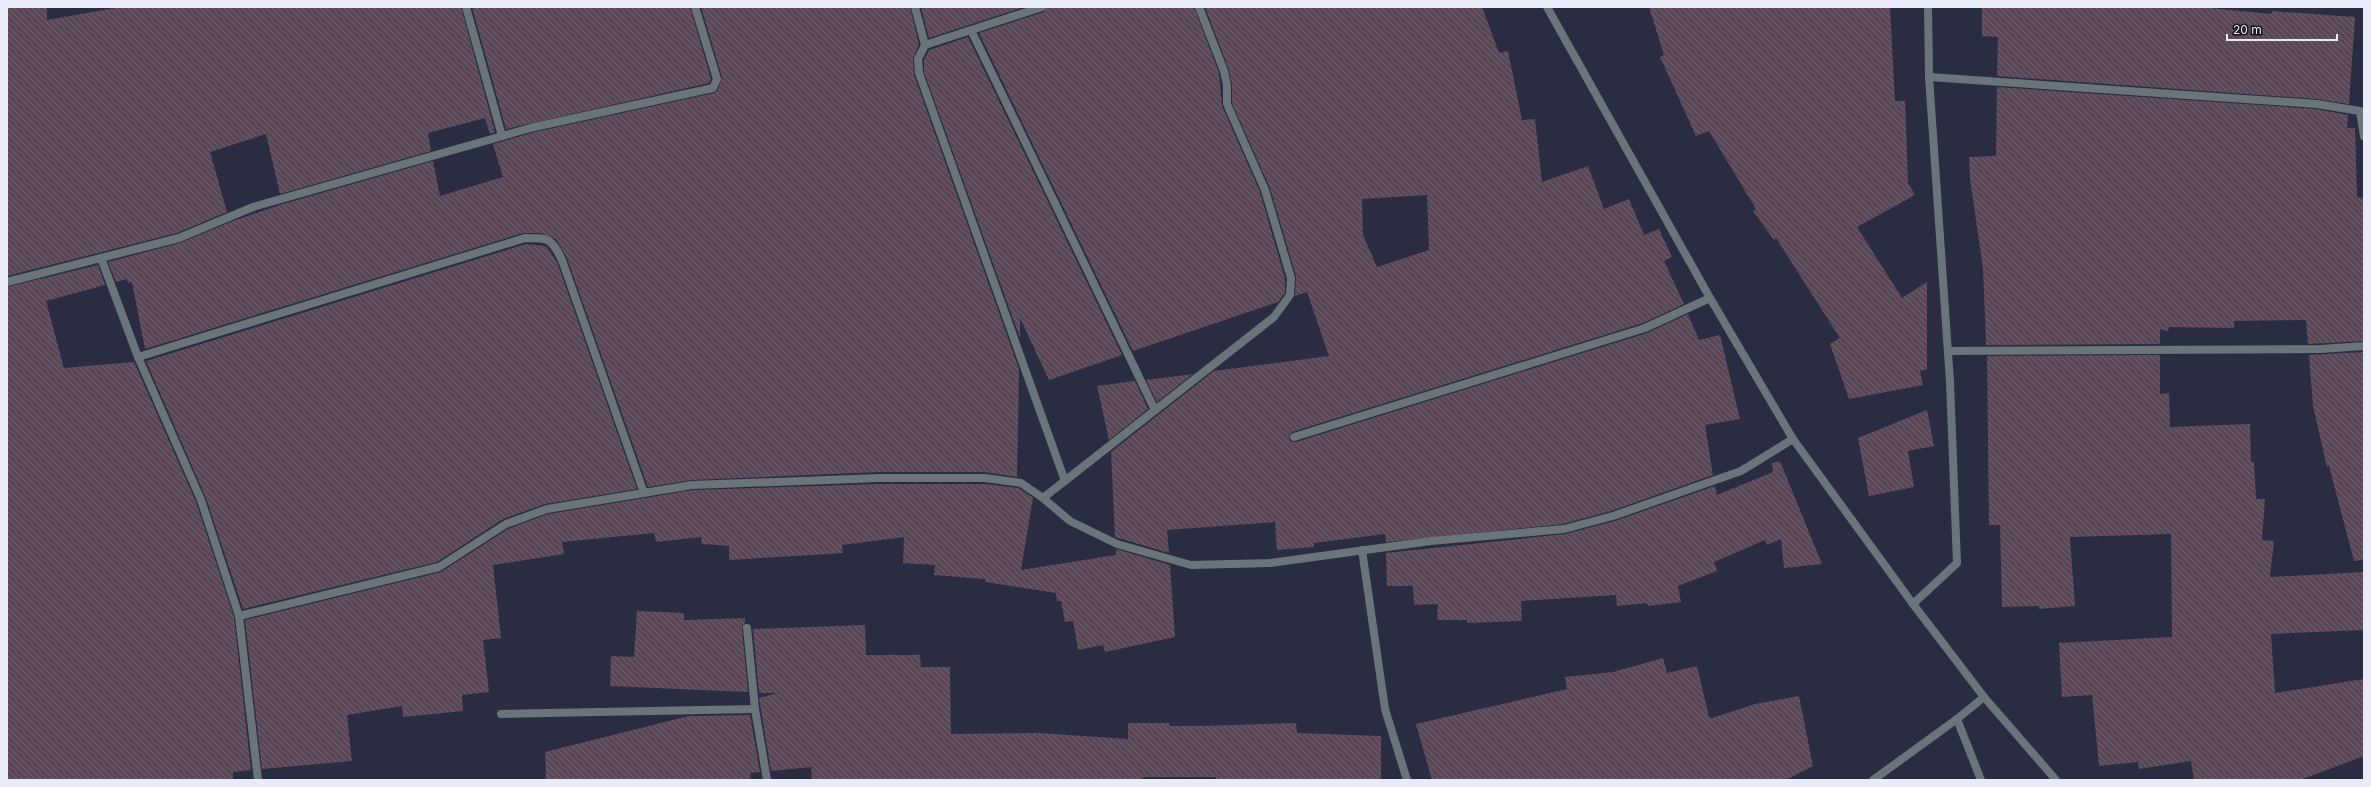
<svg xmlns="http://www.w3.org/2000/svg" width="2371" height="787" font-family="Inter,sans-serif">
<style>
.building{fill:url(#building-back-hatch);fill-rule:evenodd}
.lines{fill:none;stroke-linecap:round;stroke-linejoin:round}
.street{stroke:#6a747b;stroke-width:8}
</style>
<defs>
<pattern id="building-back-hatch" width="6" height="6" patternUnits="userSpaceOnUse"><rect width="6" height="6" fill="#5a4757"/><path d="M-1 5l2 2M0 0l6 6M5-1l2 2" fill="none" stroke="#726270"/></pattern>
</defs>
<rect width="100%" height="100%" fill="#2a2d41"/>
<g class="building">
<polygon points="7,7 47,7 47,20 121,7 461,7 495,132 490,134 485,118 428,133 431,151 280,194 266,134 210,152 227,212 177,233 7,276"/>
<polygon points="472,7 690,7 711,79 709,83 506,129"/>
<polygon points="701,7 910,7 919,44 913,59 914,75 1019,369 1017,477 985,472 879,472 692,480 648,487 567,258 556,239 541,233 523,233 145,349 132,282 128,283 127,279 116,282 108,262 180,243 233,221 283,204 433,161 440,196 503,177 493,144 535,132 714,93 718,90 722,77"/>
<polygon points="921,7 1024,7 929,38"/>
<polygon points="1047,7 1194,7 1219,73 1222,106 1260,192 1285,279 1285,293 1278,302 1133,351 979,33 1044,12"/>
<path d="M1205,7H1482L1499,53L1508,51L1522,120L1535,119L1542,182L1588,166L1604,209L1629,199L1644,235L1659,229L1672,257L1664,261L1684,304L1643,323L1292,432L1289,435L1290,441L1296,442L1647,333L1688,314L1699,340L1720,335L1740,419L1705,425L1713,475L1611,511L1563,524L1386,542L1385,534L1314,543V547L1277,550L1275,522L1167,530L1169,553L1115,537L1111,452L1214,371L1329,356L1307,292L1295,296L1296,276L1270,188L1232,103V85L1229,70ZM1427,195L1429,250L1377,267L1363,235L1362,199Z"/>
<polygon points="1649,7 1890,7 1895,101 1905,101 1908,183 1915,195 1857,227 1902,298 1927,282 1927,369 1920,371 1923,385 1849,399 1830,344 1840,338 1776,238 1774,240 1753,211 1756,209 1709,131 1696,136 1660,57 1664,55"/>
<polygon points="1982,7 2200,7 2272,14 2272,11 2355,17 2349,104 2317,99 1997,76 1998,37 1982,36"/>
<polygon points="968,37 1122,355 1049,380 1020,318 1020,338 924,72 924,60 929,50"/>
<polygon points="1997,87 2316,109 2348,115 2347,128 2355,128 2357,197 2364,198 2364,341 2308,344 2306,320 2234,321 2234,328 2169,327 2168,331 2160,329 2160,344 1986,345 1983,268 1970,179 1969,157 1996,156"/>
<polygon points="526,244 546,246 557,262 637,489 545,504 503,519 437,562 243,609 206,498 146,361"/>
<polygon points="98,265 105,285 46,301 64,368 134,362 196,502 234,617 251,770 233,772 233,780 7,780 7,287"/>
<polygon points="2364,352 2364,560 2354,561 2329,466 2327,467 2313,406 2309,355"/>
<polygon points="2160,355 2160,394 2169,393 2170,427 2250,424 2251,462 2254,462 2256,499 2265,499 2262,540 2274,541 2270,577 2364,572 2364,630 2271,634 2275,693 2364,679 2364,756 2300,780 2194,780 2191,761 2139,769 2138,762 2099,766 2092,695 2062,697 2059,643 2172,637 2171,534 2070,537 2075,606 2039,609 2039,606 2002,607 2000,525 1989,525 1987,356"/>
<polygon points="1193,374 1157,402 1146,380"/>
<polygon points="1135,381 1148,409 1109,440 1097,386"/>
<polygon points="1927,410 1934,446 1908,451 1914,487 1869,496 1858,438"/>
<polygon points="1780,461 1822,564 1784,568 1781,539 1767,545 1765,540 1714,562 1717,571 1678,586 1681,602 1648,606 1647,603 1617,606 1616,595 1521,601 1522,621 1467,623 1467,620 1437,620 1438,604 1414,605 1413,586 1387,586 1386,553 1565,534 1615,521 1715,486 1717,495 1773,472 1772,463"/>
<polygon points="879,484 985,484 1019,488 1033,498 1021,570 1116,555 1116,549 1170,565 1175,637 1105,652 1103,645 1078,650 1073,621 1065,622 1061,601 1057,601 1056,593 985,582 985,579 934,575 935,565 903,563 904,537 842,545 843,553 729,560 729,546 702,544 701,537 656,542 654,533 562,542 564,554 493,565 501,638 483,640 489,692 462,695 463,711 403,717 402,706 347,715 352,761 262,769 245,620 441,572 508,529 548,514 693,490"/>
<polygon points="637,611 684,613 684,620 745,618 745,623 742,629 748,692 610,686 611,656 634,657"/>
<polygon points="865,625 866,655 920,655 921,667 950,667 951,734 1039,733 1128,739 1128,723 1169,723 1169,726 1202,726 1296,723 1297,733 1381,736 1381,780 1216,780 1216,777 1143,777 1143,780 812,780 811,767 771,771 759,698 777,693 759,693 753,629"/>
<polygon points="1663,658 1667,673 1697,666 1709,717 1712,718 1755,704 1799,696 1813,766 1786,780 1432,780 1416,724 1567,689 1565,677 1613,672"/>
<polygon points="750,715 760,772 750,773 751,780 546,780 545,752 689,716"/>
</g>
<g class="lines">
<g class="street">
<polyline points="466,7 502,136"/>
<polyline points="915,7 925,45 918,59 919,73 1065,481"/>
<polyline points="1547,7 1710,298 1793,439 1913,604 1984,697 2056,780"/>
<polyline points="971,30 1155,410"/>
<polyline points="925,45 1042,7"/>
<polyline points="1929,77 2317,104 2360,111 2364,136"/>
<polyline points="101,258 138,357 201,500 239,616 258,780"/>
<polyline points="7,282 179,238 253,207 534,127 713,88 717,79 695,7"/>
<polyline points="1948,351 2321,349 2364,346"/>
<path d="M138,357L525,238C550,238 551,238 562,260L644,493"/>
<polyline points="1294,437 1645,328 1710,298"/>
<polyline points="1043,498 1274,317 1290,295 1291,278 1265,190 1227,104 1227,85 1224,71 1199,7"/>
<polyline points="1362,550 1385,709 1407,780"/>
<polyline points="1913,604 1957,563 1950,382 1929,77 1928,7"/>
<polyline points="239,616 439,567 506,524 547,509 692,485 879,478 985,478 1021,483 1043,498 1070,521 1117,544 1191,565 1270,563 1431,541 1564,529 1613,516 1741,471 1793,439"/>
<polyline points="747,628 755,709 767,780"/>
<polyline points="501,714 755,709"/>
<polyline points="1957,719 1981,780"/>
<polyline points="1873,780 1957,719 1984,697"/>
</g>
</g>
<rect width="2371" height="787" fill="none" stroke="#e8ebf8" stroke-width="16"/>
<path d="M2227 34v6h110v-6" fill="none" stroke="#e8ebf8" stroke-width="2"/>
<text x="2233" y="34" font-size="12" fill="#e8ebf8" stroke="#15161f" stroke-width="3" paint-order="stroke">20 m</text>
</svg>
